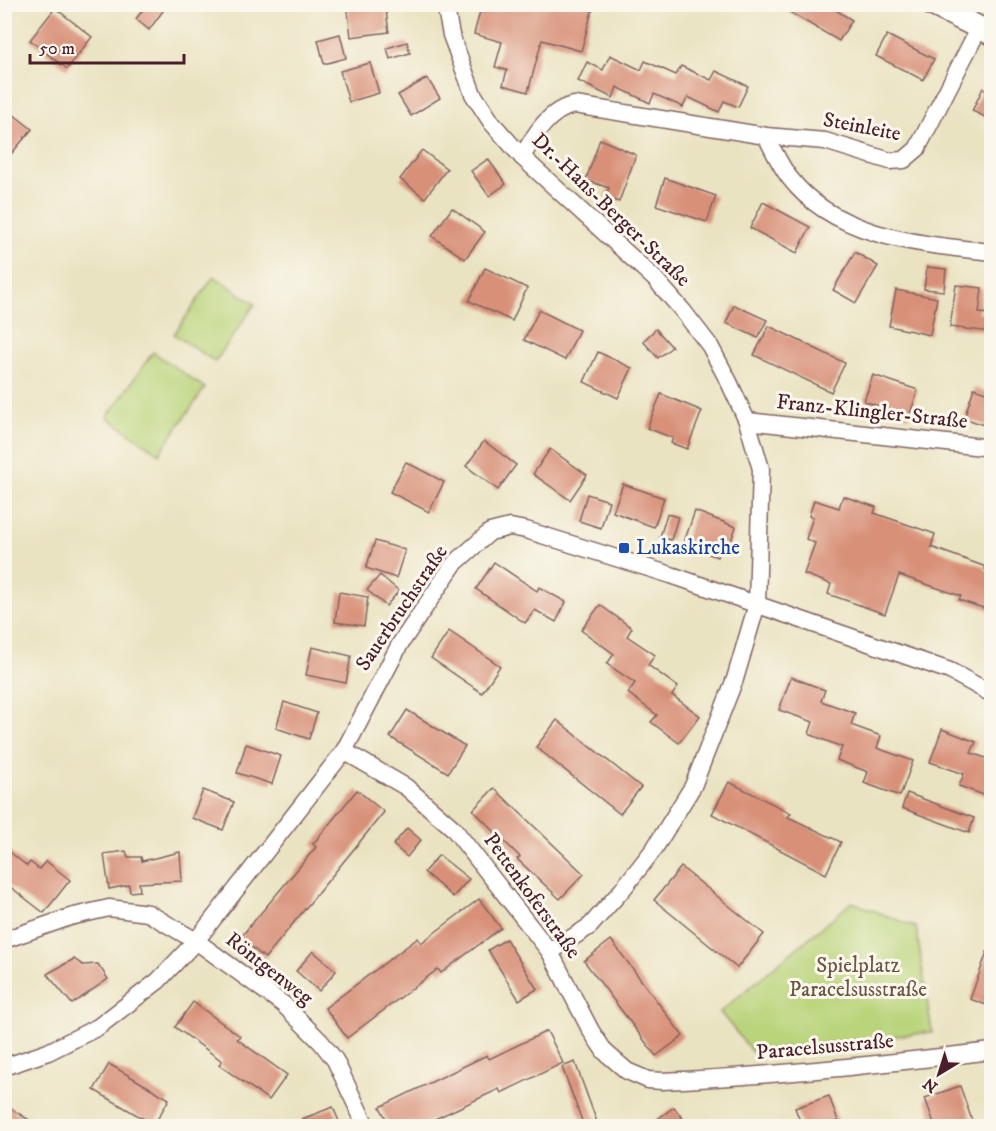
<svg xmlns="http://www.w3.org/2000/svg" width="996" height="1131" font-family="'IM FELL DW Pica',serif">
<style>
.green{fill:#b9d47a;stroke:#827a52;stroke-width:1.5}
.building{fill:#d89078}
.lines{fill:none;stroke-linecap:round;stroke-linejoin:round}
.street-casing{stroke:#826460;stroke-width:19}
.secondary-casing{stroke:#826460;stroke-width:25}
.street{stroke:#fff;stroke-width:16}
.secondary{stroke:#fff;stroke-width:22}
.transit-dot{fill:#1a4fb4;stroke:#fbf7ec;stroke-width:2}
.labels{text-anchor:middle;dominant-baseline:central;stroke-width:6;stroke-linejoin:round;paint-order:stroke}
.street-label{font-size:21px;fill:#4a1f2b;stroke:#fbf7ec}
.transit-label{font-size:21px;fill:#164399;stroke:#fbf7ec;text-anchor:start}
.park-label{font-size:21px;fill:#6b5543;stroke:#fbf7ec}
</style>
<rect width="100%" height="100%" fill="#fbf7ec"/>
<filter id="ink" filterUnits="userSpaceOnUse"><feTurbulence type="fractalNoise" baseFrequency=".0167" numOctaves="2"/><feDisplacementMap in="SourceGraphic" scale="12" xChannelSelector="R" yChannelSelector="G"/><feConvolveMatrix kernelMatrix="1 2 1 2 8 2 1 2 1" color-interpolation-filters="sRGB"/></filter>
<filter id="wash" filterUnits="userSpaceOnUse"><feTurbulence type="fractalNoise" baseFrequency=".008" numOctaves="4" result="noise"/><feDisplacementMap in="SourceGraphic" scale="24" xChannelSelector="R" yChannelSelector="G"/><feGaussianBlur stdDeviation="1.35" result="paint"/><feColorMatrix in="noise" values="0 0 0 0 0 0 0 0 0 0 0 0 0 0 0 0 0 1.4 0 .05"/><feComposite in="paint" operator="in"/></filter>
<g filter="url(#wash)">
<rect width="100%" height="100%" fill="#eae3c2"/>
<g class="green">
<polygon points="214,276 255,304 215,362 174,334"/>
<polygon points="153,352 205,388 159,454 107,417"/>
<polygon points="852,902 916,927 932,1032 752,1052 720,1012"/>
</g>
<g id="blocks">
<g class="building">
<polygon points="147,4 168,4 149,30 136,19"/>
<polygon points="347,4 385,4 389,32 351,37"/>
<polygon points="482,4 594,4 581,51 542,40 528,92 503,85 507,70 495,67 502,42 474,34"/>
<polygon points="787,4 826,4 852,20 839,41 784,9"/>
<polygon points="55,8 92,37 67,69 30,40"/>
<polygon points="340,34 346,58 324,64 318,40"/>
<polygon points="887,35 934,59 923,80 876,56"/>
<polygon points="407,42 410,53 390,59 387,48"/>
<polygon points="610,55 641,70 645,61 676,75 681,66 711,80 716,71 748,86 738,107 724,101 719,112 688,97 683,107 654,94 650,103 617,87 613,98 578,81 587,62 603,70"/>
<polygon points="370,63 379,93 349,102 340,71"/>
<polygon points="427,78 440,98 411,116 398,95"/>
<polygon points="983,88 992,93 992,120 972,111"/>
<polygon points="4,107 32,129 7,159 4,157"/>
<polygon points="600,139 636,155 619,202 605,197 609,188 586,180"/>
<polygon points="422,150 447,169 425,198 400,179"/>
<polygon points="488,159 506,184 489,196 471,171"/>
<polygon points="665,178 716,196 707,222 656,205"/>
<polygon points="763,202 810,227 797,253 750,228"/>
<polygon points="452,208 485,232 465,259 432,236"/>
<polygon points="855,252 878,266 856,303 833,290"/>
<polygon points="927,267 946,269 944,291 924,289"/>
<polygon points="485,268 527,288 512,321 469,301"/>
<polygon points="956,285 982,288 979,313 992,314 991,332 950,327"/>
<polygon points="896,290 937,298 930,335 889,326"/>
<polygon points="734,305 767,320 758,338 726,323"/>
<polygon points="539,310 579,330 565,360 524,340"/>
<polygon points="769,326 845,363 831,392 754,355"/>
<polygon points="656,329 672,347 658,358 643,341"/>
<polygon points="598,352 632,368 618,398 584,382"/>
<polygon points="873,375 918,390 909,417 864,401"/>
<polygon points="974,388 992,394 992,428 964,418"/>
<polygon points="661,394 702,411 687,449 671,443 673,438 647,428"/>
<polygon points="484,441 516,465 498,490 466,466"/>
<polygon points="550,449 587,475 570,500 533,474"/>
<polygon points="406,462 444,482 429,512 390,492"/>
<polygon points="623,484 664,498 654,527 613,512"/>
<polygon points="587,494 609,501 601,528 579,521"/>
<polygon points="843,496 876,507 874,513 935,534 931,547 986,567 985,569 992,572 992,611 959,600 961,596 899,575 885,614 828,594 831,584 804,574 815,543 806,539 813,517 809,516 814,500 839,508"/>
<polygon points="695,511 736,527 729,546 722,544 717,557 683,545"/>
<polygon points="667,514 678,517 671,540 660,537"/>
<polygon points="375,541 405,550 396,578 366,568"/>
<polygon points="494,562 537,591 539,587 566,602 556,622 535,610 525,623 476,589"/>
<polygon points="380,575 399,591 386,606 367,590"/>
<polygon points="339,592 368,597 364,626 335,622"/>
<polygon points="600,605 632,628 627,636 655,655 648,665 678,687 672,695 700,716 679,743 651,722 657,715 628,693 635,683 607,664 614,654 581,630"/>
<polygon points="449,631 500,666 482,693 431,658"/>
<polygon points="312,647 351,656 346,683 306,675"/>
<polygon points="791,677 825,690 821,701 855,713 851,725 881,736 877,748 913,761 900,796 864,783 868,772 837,760 842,747 809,734 813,722 779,710"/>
<polygon points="284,702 317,713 309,739 276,728"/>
<polygon points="407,710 465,746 448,773 390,737"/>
<polygon points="557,720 641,787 620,814 536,747"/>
<polygon points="942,729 976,742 971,753 992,760 992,798 959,786 964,774 930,762"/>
<polygon points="246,744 281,756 272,784 237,773"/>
<polygon points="729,782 791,813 788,817 841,842 826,874 712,814"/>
<polygon points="494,788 584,874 560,899 517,859 520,857 473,810"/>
<polygon points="203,790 234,802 223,830 192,818"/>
<polygon points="357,790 384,812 265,958 240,938 316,847 313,844"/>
<polygon points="907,793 974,818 969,833 902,808"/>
<polygon points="407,828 421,840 407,857 393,845"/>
<polygon points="5,848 27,866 30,862 39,869 46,861 70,880 44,913 8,885 5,890"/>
<polygon points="126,851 128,857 141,857 142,861 180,852 182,881 139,883 140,891 130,892 129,885 109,889 104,854"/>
<polygon points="439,855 469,879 453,897 424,872"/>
<polygon points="681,867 764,934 737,968 654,900"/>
<polygon points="479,899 501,928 441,973 438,969 347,1038 325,1008 418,938 421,943"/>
<polygon points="506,939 537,989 519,1000 488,950"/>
<polygon points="611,940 683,1036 656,1056 584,961"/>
<polygon points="313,951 336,971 319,991 296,971"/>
<polygon points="987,952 992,953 992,1007 970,999"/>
<polygon points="74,959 83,965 98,964 108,979 72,1004 47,974"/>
<polygon points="193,1002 240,1036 237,1039 287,1075 269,1100 219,1065 222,1061 175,1027"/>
<polygon points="547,1031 563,1063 501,1093 499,1089 420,1126 390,1126 380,1107 487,1055 489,1059"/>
<polygon points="575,1062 597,1122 584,1126 562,1067"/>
<polygon points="109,1064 169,1099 154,1125 94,1090"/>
<polygon points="960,1086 974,1126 935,1126 925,1098"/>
<polygon points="829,1096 840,1126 802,1126 795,1108"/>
<polygon points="5,1105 39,1126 5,1126"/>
<polygon points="333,1107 341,1126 305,1126 302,1119"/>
<polygon points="674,1107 688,1126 648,1126"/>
</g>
</g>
</g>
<g filter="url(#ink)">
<use href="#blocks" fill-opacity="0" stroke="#826460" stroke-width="1.5"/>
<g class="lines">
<g class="street-casing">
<g id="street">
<polyline points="445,4 451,35 473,94 492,123 522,157 655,279 683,311 710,346 729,382 747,421 761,469 757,604 735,679 693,786 654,849 622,890 590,926 550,952"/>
<path d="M766,136C773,150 780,165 789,177C835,238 921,244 992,252"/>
<path d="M522,157C534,136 549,109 575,105L766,136L825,141L890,161L904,160L917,149L979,28"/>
<polyline points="747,421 992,448"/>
<path d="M344,751L406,787L453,828L550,952L591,1031L605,1052L627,1071L648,1080L662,1081C773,1076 882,1064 992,1051"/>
<polyline points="4,940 70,917 109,908 148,913 196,941 283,1004 321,1042 335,1060 366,1126"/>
<polyline points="4,1067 48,1052 98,1027 158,981 196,941 344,751 400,644 454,564 490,532 510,527 526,530 671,575 950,671 992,694"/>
</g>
</g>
<g class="secondary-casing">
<polyline id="secondary" points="931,4 992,34"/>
</g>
<use href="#street" class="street"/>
<use href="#secondary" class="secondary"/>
</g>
</g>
<rect class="transit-dot" x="618" y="542" width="12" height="12" rx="3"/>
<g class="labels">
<g class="street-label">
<text transform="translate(862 127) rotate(11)">Steinleite</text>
<text transform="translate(611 210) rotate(44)">Dr.-Hans-Berger-Straße</text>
<text transform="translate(872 412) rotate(6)">Franz-Klingler-Straße</text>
<text transform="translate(402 608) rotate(-56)">Sauerbruchstraße</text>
<text transform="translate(532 896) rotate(54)">Pettenkoferstraße</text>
<text transform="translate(269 969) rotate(38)">Röntgenweg</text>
<text transform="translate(825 1047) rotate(-5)">Paracelsusstraße</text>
</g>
<g class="transit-label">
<text x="636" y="548">Lukaskirche</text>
</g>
<g class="park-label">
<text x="858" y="966">Spielplatz<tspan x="858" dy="24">Paracelsusstraße</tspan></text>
</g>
</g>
<rect width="996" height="1131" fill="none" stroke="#fbf7ec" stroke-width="24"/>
<g transform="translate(939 1074) rotate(218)" stroke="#fbf7ec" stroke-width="4.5" paint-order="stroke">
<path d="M0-4.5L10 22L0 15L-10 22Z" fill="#4a1f2b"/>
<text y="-9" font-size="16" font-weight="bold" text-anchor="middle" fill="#4a1f2b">N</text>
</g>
<path d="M30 54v9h154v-9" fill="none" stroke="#4a1f2b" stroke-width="3"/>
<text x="39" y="54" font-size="18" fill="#4a1f2b" stroke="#fbf7ec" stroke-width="4.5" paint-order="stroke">50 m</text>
</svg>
